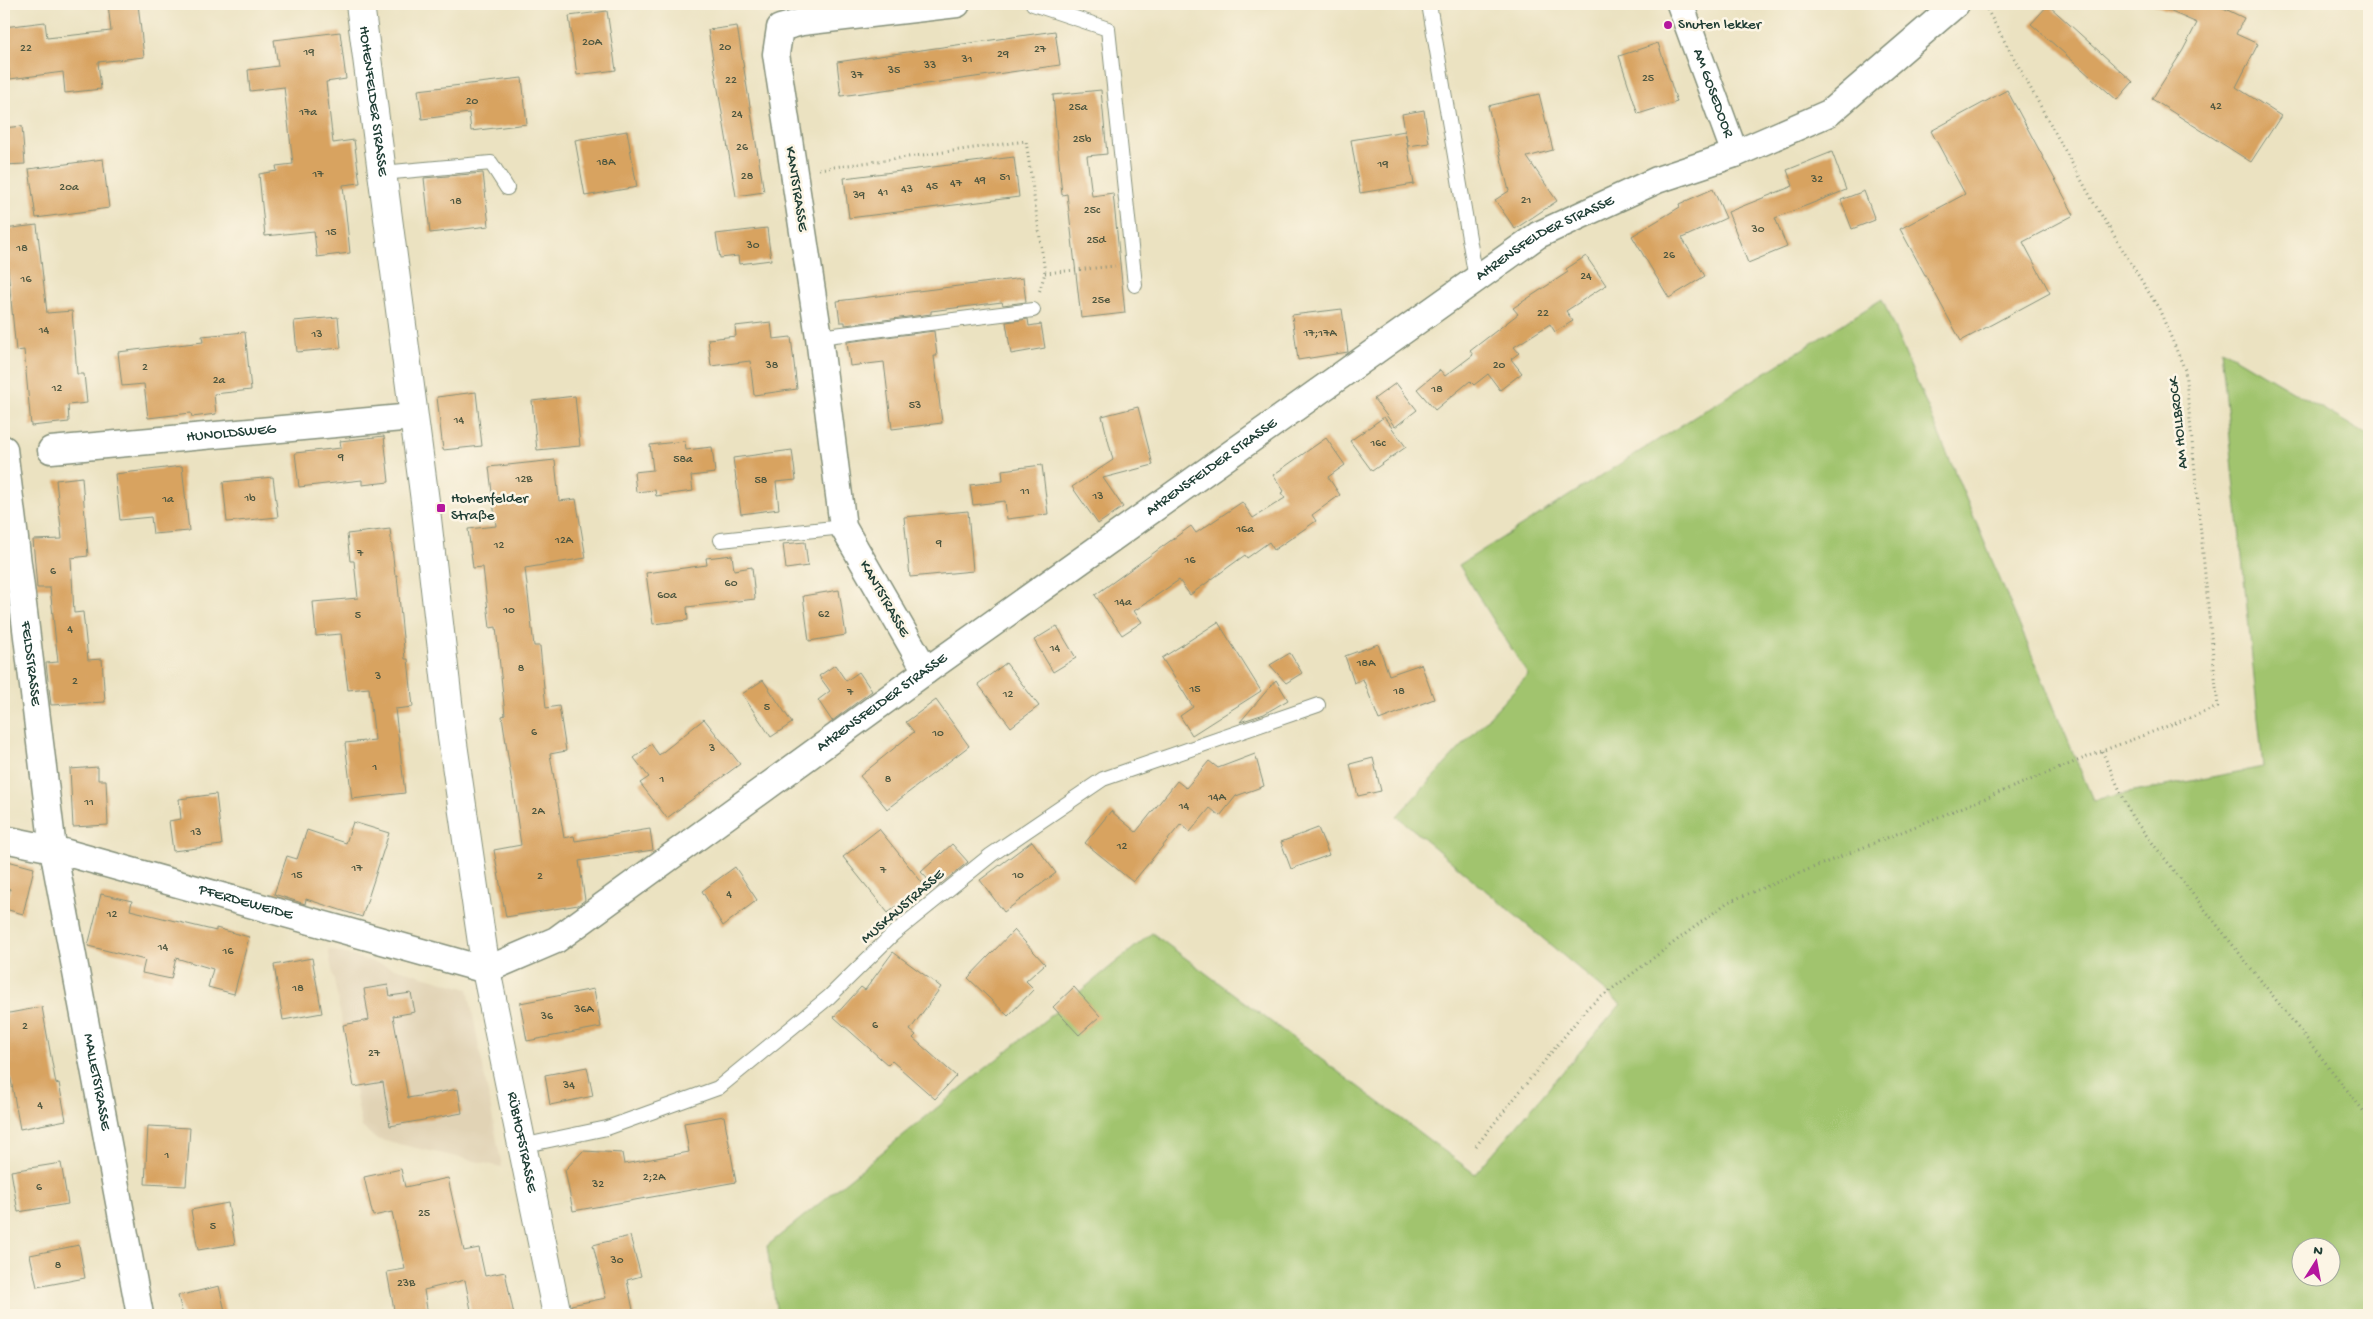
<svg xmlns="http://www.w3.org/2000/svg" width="2373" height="1319" font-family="'Gochi Hand',sans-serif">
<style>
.built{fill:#e1d3b5}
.green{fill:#a1c46e;stroke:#608051;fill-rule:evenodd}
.building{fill:#d8a361}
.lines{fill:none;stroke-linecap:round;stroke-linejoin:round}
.service-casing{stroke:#85907a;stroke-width:16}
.minor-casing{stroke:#85907a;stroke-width:29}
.tertiary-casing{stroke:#85907a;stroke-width:30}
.path{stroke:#85907a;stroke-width:3;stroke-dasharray:1 4;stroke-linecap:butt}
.service{stroke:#fff;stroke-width:14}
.minor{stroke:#fff;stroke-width:26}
.tertiary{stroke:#fff;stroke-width:28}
.poi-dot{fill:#b5179e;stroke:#fcf5e5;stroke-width:2}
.labels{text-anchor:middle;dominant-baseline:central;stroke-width:5;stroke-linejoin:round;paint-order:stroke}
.number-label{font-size:12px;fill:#4d563f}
.poi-label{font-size:15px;fill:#1f3d34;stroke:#fcf5e5;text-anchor:start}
.street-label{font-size:15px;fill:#1f3d34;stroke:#fcf5e5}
</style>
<rect width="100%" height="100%" fill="#fcf5e5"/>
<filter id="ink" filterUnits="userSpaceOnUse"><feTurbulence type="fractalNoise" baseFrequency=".02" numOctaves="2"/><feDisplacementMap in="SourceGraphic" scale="10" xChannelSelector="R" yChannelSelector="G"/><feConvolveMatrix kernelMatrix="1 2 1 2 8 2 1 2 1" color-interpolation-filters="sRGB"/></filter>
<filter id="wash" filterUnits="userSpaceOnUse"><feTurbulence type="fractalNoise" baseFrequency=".0096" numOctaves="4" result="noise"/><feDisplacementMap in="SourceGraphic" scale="20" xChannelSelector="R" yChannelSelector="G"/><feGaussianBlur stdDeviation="1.12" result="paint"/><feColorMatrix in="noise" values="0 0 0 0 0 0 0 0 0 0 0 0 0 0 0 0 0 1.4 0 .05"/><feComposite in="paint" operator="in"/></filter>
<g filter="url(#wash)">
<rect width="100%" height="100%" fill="#ebe2c1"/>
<polygon class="built" points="328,949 468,989 502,1167 376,1139 362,1127"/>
<path class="green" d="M1882,299L2093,800L2263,767L2221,349L2369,436V1315H777L767,1246L1152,933L1475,1174L1621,1004L1397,816L1528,675L1459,565ZM2300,1246H2330V1276H2300Z"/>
<g id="blocks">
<g class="building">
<polygon points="108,4 138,4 144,57 98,62 101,89 65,93 63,72 10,79 8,65 4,66 4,27 45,22 47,38 111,31"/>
<polygon points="2153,4 2215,4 2244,18 2236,34 2258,44 2236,87 2281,116 2251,162 2152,99 2183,50 2197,23"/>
<polygon points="2048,5 2133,82 2117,100 2031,24"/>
<polygon points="607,11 616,70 577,75 569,16"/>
<polygon points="737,26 764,192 736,196 708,30"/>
<polygon points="1055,31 1060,65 841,96 837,62"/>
<polygon points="340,32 346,79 326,82 333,143 354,140 360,183 343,185 350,253 317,257 314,231 265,236 259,174 277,171 276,166 293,164 284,87 250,91 248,70 278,66 274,40"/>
<polygon points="1658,43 1677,102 1638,114 1619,56"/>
<polygon points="522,78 527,124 471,131 469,113 422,119 418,90"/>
<polygon points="1101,90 1107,154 1087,156 1092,196 1113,193 1125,313 1081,318 1067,194 1062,195 1053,95"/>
<polygon points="2007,90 2074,215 2023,242 2050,293 1961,341 1900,229 1965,194 1931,131"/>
<polygon points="1539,94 1553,150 1527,157 1557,201 1515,229 1495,200 1509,191 1488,106"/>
<polygon points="1424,110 1429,143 1408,146 1402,114"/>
<polygon points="22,126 25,164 4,165 4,128"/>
<polygon points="627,131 637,187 585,196 575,140"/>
<polygon points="1405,131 1414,184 1360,193 1351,140"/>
<polygon points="1832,152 1846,190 1775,218 1787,247 1748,263 1728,212 1793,186 1787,170"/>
<polygon points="1014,157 1019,197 849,218 844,178"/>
<polygon points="103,159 109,208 36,218 29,169"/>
<polygon points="483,173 489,226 430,233 424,178"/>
<polygon points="1713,189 1726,218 1682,238 1705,276 1669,298 1632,236 1680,207 1679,204"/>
<polygon points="1864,191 1875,220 1852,229 1841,200"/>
<polygon points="37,225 47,313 72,311 77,374 84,374 87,403 68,405 69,422 31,426 24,350 16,351 4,229"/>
<polygon points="767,228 771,260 739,264 738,256 720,258 716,234"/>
<polygon points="1586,256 1606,285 1566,311 1573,321 1555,332 1550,324 1514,347 1519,353 1511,359 1522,373 1500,390 1488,374 1474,385 1470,381 1435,410 1417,389 1440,370 1445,376 1473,355 1470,351 1518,314 1513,308 1568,272 1566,269"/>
<polygon points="1023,278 1026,302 1003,305 1002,302 931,311 931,314 845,325 845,322 840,322 837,301"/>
<polygon points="1342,309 1348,352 1298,360 1292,315"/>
<polygon points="338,317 341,348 297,352 294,321"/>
<polygon points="1028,319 1029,326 1041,324 1045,348 1011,354 1006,322"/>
<polygon points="771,322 773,339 791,337 797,389 754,395 750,361 711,366 708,339 736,336 735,326"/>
<polygon points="934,331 937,356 934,356 942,423 892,429 884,362 850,366 847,342"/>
<polygon points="245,332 251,390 214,394 216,414 192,417 191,413 148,418 144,384 122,386 118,352 203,342 202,336"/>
<polygon points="1396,383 1417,410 1395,427 1374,399"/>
<polygon points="476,392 482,446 443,450 437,397"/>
<polygon points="575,396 580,446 537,450 532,401"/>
<polygon points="1138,407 1153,465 1103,478 1123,507 1098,524 1072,487 1113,460 1102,416"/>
<polygon points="1384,417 1406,447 1372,471 1350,441"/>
<polygon points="384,436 389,482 362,485 362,480 299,487 295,453 341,448 340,441"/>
<polygon points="1326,438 1345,465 1328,477 1340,495 1312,515 1316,521 1274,550 1269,542 1247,558 1245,555 1190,595 1179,580 1134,611 1142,622 1122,635 1095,595 1191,526 1196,533 1242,502 1253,518 1285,498 1281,493 1284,491 1273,475"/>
<polygon points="685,441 686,450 712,447 715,473 691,476 693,491 656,496 655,490 636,492 634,472 653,470 650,445"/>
<polygon points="792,450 796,480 776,482 779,509 741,514 733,458"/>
<polygon points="555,460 559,501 576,499 586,558 525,568 534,646 540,646 546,708 559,706 566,751 550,754 564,838 574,836 575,841 650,829 653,850 579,861 585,900 578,905 506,917 494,850 521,845 502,716 505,715 496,627 490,628 483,567 473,568 468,529 496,526 489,467"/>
<polygon points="1042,465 1048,514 1007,519 1005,501 973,505 970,485 1003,481 1002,470"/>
<polygon points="182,466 189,531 153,534 151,517 120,520 115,474"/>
<polygon points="82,477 88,556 71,558 74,613 83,612 88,660 102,659 105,702 51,705 46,663 58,662 50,588 37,588 33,540 62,539 56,480"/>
<polygon points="273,477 278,517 227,522 223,482"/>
<polygon points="968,511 973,571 910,577 904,517"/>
<polygon points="390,529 395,575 397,575 405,659 408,659 413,707 395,709 405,793 352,799 345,743 375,740 369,688 348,690 341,634 316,636 313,602 358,598 354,561 350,561 347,534"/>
<polygon points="805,542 808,566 786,569 783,544"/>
<polygon points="732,555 734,570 752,567 755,599 687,607 688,620 653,624 646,573 707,565 706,558"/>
<polygon points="839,590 846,635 809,641 803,596"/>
<polygon points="1218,622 1261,691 1192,735 1180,716 1193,707 1162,658"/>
<polygon points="1057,626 1076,658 1053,672 1034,640"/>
<polygon points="1378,644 1389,675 1421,664 1434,699 1379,720 1363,679 1354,683 1345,656"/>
<polygon points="1290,653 1302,673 1286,683 1270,665"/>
<polygon points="1006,663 1039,706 1011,727 978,684"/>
<polygon points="835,665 846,681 859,672 872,691 832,721 818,700 830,691 819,676"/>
<polygon points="763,680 792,723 771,737 742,694"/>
<polygon points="1276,680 1288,700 1264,714 1240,722"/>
<polygon points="936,700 969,746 887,809 860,776 914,732 906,722"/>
<polygon points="704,719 740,764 667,818 640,783 649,777 634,758 651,744 659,755"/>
<polygon points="1255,754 1264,786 1236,796 1220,816 1210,808 1190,832 1181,824 1133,882 1085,843 1111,811 1136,832 1177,781 1186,788 1209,761 1218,768"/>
<polygon points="1373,758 1381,791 1358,796 1350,764"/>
<polygon points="98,767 98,780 106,780 108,825 73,827 70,769"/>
<polygon points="216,794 222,845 173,851 169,821 181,819 179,799"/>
<polygon points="353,822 389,833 362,917 306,899 305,904 274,894 287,856 297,859 307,830 346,843"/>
<polygon points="1318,828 1329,855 1291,869 1281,842"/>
<polygon points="879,829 924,885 888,913 843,857"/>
<polygon points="1032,841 1056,873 1004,912 980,880"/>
<polygon points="952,844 968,862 936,888 921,872"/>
<polygon points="4,860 34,868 23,914 5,909 10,889 4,887"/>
<polygon points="735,867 757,900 723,926 702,891"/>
<polygon points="101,894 132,901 130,910 216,931 216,928 249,937 234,994 208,987 213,969 176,958 171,979 142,973 145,960 88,946"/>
<polygon points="1014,930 1045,964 1026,981 1034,989 1008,1016 968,978"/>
<polygon points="893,952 941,987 910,1030 916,1035 913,1038 956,1076 935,1099 892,1061 888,1065 834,1017 861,987 865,990"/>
<polygon points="312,958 322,1013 283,1020 274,965"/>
<polygon points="388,985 390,996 411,993 415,1012 393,1016 408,1098 458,1089 462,1113 390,1126 383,1082 354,1087 343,1025 369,1020 364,989"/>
<polygon points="1074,987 1100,1016 1079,1035 1053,1007"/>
<polygon points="594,989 601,1027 527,1041 520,1003"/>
<polygon points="42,1007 56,1084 59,1083 66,1120 20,1129 4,1041 4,1014"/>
<polygon points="587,1067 593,1096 550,1105 545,1075"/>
<polygon points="724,1116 736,1182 573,1211 565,1170 583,1151 622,1153 624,1164 689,1152 684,1123"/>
<polygon points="148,1126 190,1128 186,1186 145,1184"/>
<polygon points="61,1163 68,1204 18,1212 11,1171"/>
<polygon points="401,1169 405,1187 448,1178 464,1251 479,1248 485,1276 505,1272 514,1315 472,1315 465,1280 424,1290 428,1315 395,1315 387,1272 405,1269 392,1212 373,1216 364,1177"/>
<polygon points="228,1203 235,1244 198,1250 191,1210"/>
<polygon points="630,1236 641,1276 627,1280 634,1315 572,1315 571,1305 606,1298 593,1245"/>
<polygon points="79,1245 85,1278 37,1287 30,1255"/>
<polygon points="219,1286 226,1315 183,1315 178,1296"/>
</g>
</g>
</g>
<g filter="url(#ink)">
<use href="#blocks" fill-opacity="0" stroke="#85907a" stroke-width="1"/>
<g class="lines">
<g class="service-casing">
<g id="service">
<polyline points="1033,4 1108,29 1135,285"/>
<polyline points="1429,4 1476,279"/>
<polyline points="382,173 491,163 507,188"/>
<polyline points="819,337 1033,310"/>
<polyline points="721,540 843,527"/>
<polyline points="521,1146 607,1128 718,1088 829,997 893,934 991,855 1103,779 1318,705"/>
</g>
</g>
<g class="minor-casing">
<g id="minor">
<path id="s1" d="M1680,4L1735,154"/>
<path id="s2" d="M4,449L53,849L140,1315"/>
<path id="s3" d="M51,450L413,417"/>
<polyline points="926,671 843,527 819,337 776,54 780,28 802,22 957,4"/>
<path id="s4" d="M4,839L53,849L486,970L556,940L926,671L1538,235L1657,180L1735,154L1829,113L1956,4"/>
</g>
</g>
<g class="tertiary-casing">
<g id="tertiary">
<path id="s5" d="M360,4L425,501L452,737L486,970L557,1315"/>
</g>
</g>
<g class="path">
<polyline points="819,169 1026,141 1045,273 1039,293"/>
<polyline points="1045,273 1115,266"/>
<polyline points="2102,751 2132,817 2369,1118"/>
<polyline points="1476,1146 1588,1007 1728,902 2102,751 2218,707 2185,370 2159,309 2094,203 1984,4"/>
</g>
<use href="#service" class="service"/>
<use href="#minor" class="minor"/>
<use href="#tertiary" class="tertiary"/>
</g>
</g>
<g class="poi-dot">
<circle cx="1668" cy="25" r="5"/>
<rect x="436" y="503" width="10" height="10" rx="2.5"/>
</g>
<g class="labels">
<g class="number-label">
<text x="592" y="43">20A</text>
<text x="725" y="48">20</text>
<text x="26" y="49">22</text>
<text x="1040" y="50">27</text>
<text x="309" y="53">19</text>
<text x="1003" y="55">29</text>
<text x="967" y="60">31</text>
<text x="930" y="66">33</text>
<text x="894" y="71">35</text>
<text x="857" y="76">37</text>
<text x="1648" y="79">25</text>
<text x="731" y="81">22</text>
<text x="472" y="102">20</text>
<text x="2216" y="107">42</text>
<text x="1078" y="108">25a</text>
<text x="308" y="113">17a</text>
<text x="737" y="115">24</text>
<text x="1082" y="140">25b</text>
<text x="742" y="148">26</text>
<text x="606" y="163">18A</text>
<text x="1383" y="165">19</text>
<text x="318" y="175">17</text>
<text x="747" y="177">28</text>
<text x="1005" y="178">51</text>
<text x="1817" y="180">32</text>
<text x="980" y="181">49</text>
<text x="956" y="184">47</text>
<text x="932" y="187">45</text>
<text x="69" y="188">20a</text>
<text x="907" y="190">43</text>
<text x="883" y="193">41</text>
<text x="859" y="196">39</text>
<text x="1526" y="201">21</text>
<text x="456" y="202">18</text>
<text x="1092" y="211">25c</text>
<text x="1758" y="230">30</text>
<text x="331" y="233">15</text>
<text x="1096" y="241">25d</text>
<text x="753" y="246">30</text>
<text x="22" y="249">18</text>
<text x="1669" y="256">26</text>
<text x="1586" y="277">24</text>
<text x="26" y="280">16</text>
<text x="1101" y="301">25e</text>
<text x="1543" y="314">22</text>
<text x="44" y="331">14</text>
<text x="1320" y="334">17;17A</text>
<text x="317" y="335">13</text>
<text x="772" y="366">38</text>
<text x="1499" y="366">20</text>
<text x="145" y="368">2</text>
<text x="219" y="381">2a</text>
<text x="57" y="389">12</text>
<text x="1437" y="390">18</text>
<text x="915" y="406">53</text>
<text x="459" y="421">14</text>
<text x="1378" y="444">16c</text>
<text x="341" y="458">9</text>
<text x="683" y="460">58a</text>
<text x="524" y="480">12B</text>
<text x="761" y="481">58</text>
<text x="1025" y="492">11</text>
<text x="1098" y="497">13</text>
<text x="250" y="499">1b</text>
<text x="168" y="500">1a</text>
<text x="1245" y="530">16a</text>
<text x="564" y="541">12A</text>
<text x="939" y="544">9</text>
<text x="499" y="546">12</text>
<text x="360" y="554">7</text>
<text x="1190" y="561">16</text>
<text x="53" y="572">6</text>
<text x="731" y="584">60</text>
<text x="667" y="596">60a</text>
<text x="1123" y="603">14a</text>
<text x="509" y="611">10</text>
<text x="824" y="615">62</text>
<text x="358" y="616">5</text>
<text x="70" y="630">4</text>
<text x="1055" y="649">14</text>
<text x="1366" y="664">18A</text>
<text x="521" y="669">8</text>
<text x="378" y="677">3</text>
<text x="75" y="682">2</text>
<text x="1195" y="690">15</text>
<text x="1399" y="692">18</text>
<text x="850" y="693">7</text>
<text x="1008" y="695">12</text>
<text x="767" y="708">5</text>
<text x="534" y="733">6</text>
<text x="938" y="734">10</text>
<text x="712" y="749">3</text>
<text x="375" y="768">1</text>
<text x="662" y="780">1</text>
<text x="888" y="780">8</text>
<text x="1217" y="798">14A</text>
<text x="89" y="803">11</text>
<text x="1184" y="807">14</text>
<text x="538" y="812">2A</text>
<text x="196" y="833">13</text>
<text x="1122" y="847">12</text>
<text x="357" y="869">17</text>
<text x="883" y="871">7</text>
<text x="297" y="876">15</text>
<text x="1018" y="876">10</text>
<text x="540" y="877">2</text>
<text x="729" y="895">4</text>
<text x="112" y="915">12</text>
<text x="163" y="948">14</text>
<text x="228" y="952">16</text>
<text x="298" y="989">18</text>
<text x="584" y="1010">36A</text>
<text x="547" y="1017">36</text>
<text x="875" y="1026">6</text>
<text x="25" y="1027">2</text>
<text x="374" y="1054">27</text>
<text x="569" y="1086">34</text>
<text x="40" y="1106">4</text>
<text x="167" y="1156">1</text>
<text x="654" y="1178">2;2A</text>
<text x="598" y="1185">32</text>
<text x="39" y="1188">6</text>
<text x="424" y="1214">25</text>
<text x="213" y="1227">5</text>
<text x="617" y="1261">30</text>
<text x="58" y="1266">8</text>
<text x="406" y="1284">23B</text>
</g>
<g class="poi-label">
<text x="1678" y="25">Snuten lekker</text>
<text x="451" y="499">Hohenfelder<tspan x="451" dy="17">Straße</tspan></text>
</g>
<g class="street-label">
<text stroke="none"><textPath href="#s1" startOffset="95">AM GOSEDOOR</textPath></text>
<text stroke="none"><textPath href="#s5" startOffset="98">HOHENFELDER STRASSE</textPath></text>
<text transform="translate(796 189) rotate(81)">KANTSTRASSE</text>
<text stroke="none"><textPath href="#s4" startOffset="1789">AHRENSFELDER STRASSE</textPath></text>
<text transform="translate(2179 423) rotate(-96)">AM HOLLBROCK</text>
<text stroke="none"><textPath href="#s3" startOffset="181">HUNOLDSWEG</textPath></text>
<text stroke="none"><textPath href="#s4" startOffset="1384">AHRENSFELDER STRASSE</textPath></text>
<text transform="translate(884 599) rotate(60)">KANTSTRASSE</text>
<text stroke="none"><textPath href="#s2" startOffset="216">FELDSTRASSE</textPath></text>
<text stroke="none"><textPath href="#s4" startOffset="979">AHRENSFELDER STRASSE</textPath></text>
<text stroke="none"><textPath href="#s4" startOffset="250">PFERDEWEIDE</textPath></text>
<text transform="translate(903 907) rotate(-41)">MUSKAUSTRASSE</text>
<text stroke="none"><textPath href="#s2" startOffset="640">MALLETSTRASSE</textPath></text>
<text stroke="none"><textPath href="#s5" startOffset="1150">RÜBHOFSTRASSE</textPath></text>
</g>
</g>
<rect width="2373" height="1319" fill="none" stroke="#fcf5e5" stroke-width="20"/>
<g transform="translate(2316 1262) rotate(11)"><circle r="24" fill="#fcf5e5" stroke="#a4ab9e"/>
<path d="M0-4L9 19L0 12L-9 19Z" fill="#b5179e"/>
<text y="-8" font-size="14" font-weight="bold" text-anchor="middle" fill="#1f3d34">N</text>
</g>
</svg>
